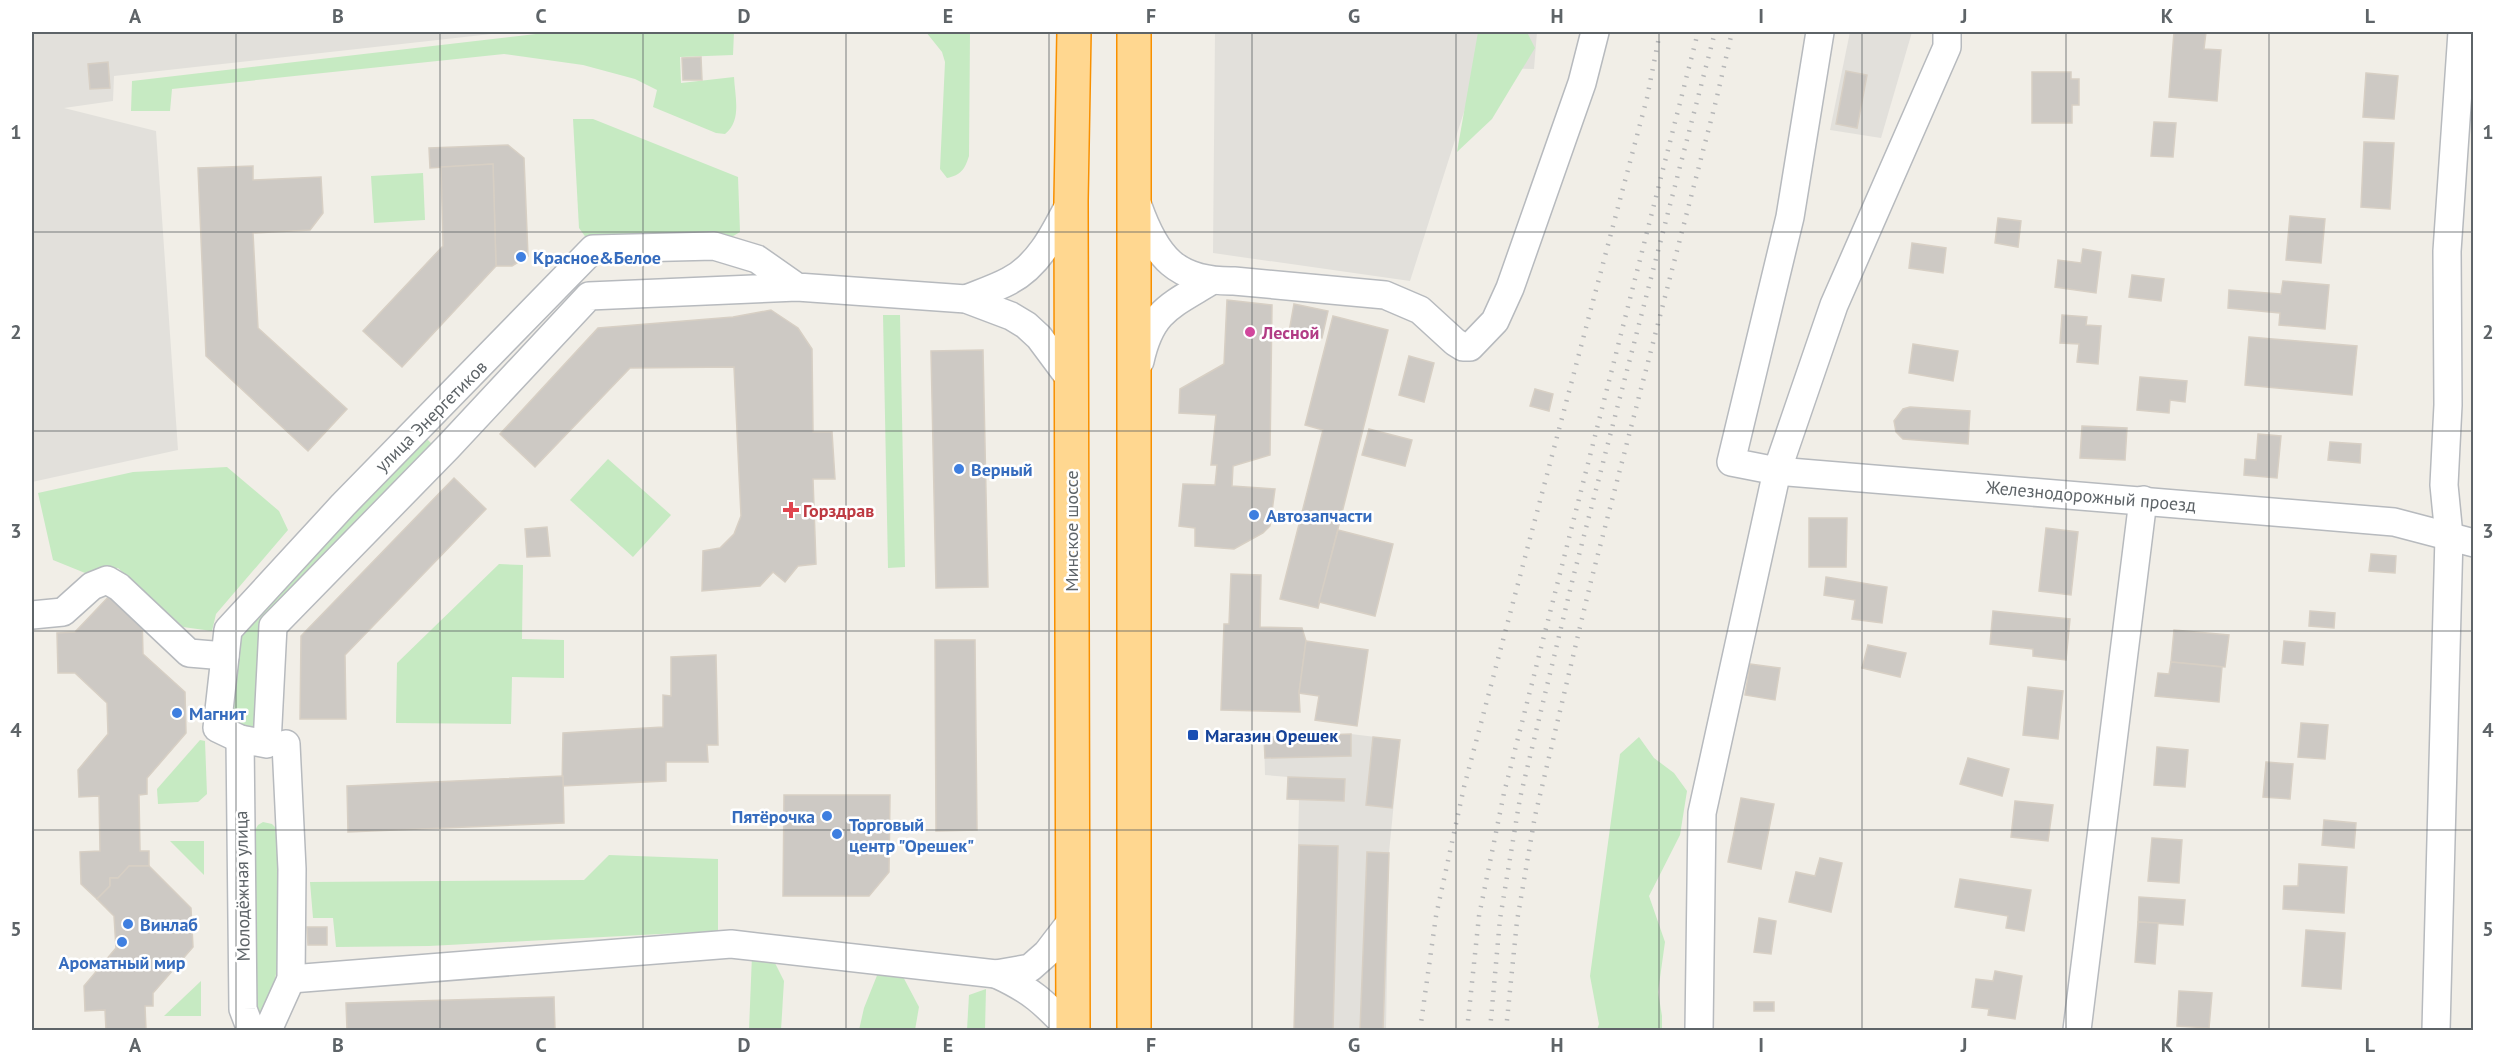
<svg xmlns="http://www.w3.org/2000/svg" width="2505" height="1062" font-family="'PT Sans',sans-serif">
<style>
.industrial{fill:#e2e0db}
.green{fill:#c6eac2}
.building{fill:#cdc9c4;stroke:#d7cfc4;stroke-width:1.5}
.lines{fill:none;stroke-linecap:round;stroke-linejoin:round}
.minor-casing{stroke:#b7babe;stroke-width:30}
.highway-casing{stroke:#f89000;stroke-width:36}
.minor{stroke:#fff;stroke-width:27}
.highway{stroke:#ffd790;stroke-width:33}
.rail{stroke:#b6b7b8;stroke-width:4.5;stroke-dasharray:1.5 8;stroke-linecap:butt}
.grid{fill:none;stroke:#5e6468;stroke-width:1.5;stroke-opacity:0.55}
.shop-dot{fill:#3f7fe0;stroke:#fff;stroke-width:2}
.hotel-dot{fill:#d1479c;stroke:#fff;stroke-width:2}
.health-dot{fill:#e0444e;stroke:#fff;stroke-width:2}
.transit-dot{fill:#1a4fb4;stroke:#fff;stroke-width:2}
.labels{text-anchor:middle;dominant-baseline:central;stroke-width:5;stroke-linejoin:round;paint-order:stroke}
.shop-label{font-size:18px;font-weight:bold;fill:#366cbe;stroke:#fff;text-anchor:start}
.hotel-label{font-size:18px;font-weight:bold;fill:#b23c85;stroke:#fff;text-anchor:start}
.street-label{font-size:18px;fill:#5e6468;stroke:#fff}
.health-label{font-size:18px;font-weight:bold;fill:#be3a42;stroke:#fff;text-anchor:start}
.transit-label{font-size:18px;font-weight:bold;fill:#164399;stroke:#fff;text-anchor:start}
.neatline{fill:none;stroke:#5e6468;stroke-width:2}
.grid-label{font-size:20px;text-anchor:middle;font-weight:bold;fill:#5e6468}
</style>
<rect width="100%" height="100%" fill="#f1eee7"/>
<g class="industrial">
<polygon points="32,32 509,32 114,76 113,101 64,108 156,131 178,450 32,482"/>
<polygon points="1215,32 1537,32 1534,69 1478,68 1410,281 1213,253"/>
<polygon points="1850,32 1912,32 1881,138 1830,130"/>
<polygon points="1351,734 1400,740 1389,853 1386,1030 1294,1030 1299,800 1287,799 1288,777 1265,775 1264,737"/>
</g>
<g class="green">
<path d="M553,32H734L733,55L680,57L681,83L734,77C735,97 742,121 725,134L716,133L653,107L657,90L635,79L583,65L504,54L172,89L170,111H131L132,81Z"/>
<path d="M926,32H970L969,156C965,169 961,175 947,178L940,169L945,62L942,52Z"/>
<polygon points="1478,32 1527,32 1535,48 1492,119 1457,152"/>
<polygon points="573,119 593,119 738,177 740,232 728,239 587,239 579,228"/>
<polygon points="423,173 425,220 374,223 371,176"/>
<polygon points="883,315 900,315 905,567 888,568"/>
<polygon points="423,435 436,448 265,624 259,731 225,722 236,632"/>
<polygon points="608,459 671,515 633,557 570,500"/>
<polygon points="227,467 279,511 288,530 216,614 212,631 183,627 118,568 90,575 53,560 38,493 133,472"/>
<polygon points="499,564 523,565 522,639 564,640 564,678 512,677 511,724 396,723 397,663"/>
<polygon points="1639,737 1654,758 1674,773 1687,791 1680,835 1649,896 1665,942 1658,992 1662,1016 1662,1030 1597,1030 1599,1024 1590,976 1620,754"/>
<polygon points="200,740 205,741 207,794 198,802 158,804 157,789"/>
<path d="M263,822L272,824L278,830C279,865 289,994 259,1012L253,1007L254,832L258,825Z"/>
<polygon points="170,841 204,841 204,875"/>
<polygon points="609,855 718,859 718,931 429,946 336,947 333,918 313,918 310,882 584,880"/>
<polygon points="752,955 771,955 784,981 781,1030 749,1030"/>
<polygon points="900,971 919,1007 915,1030 859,1030 864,1008 878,973"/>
<polygon points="201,981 201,1016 164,1016"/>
<polygon points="986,989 985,1030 967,1030 969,995"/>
</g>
<g class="building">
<polygon points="2174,32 2206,32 2204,49 2221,50 2217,101 2169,97"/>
<polygon points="701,57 702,80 683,80 682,58"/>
<polygon points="108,62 110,88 90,89 88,64"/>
<polygon points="1846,71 1867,75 1857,128 1836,124"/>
<polygon points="2032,72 2071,72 2071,79 2079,79 2079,105 2072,105 2072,123 2032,123"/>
<polygon points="2366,73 2398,76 2394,119 2363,117"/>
<polygon points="2154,122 2176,123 2173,157 2151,156"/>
<polygon points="2364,142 2394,143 2390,209 2361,207"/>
<polygon points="508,145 524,158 528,256 512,266 496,266 493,164 430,168 429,148"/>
<polygon points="493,164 496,266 402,367 363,331 443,246 441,167"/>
<polygon points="253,166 253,180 321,177 323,213 310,230 253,233 258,328 347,409 308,451 206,356 198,168"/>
<polygon points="2290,216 2325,219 2321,263 2286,260"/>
<polygon points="1998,218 2021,221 2018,247 1995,243"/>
<polygon points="1912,243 1946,248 1943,273 1909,268"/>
<polygon points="2083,249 2101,252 2096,293 2055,287 2058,260 2081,263"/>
<polygon points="2132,275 2164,279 2161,301 2129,297"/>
<polygon points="2283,281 2329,285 2325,329 2279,325 2280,313 2228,308 2229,290 2281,294"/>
<polygon points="1227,300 1272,305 1270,455 1233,466 1232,486 1275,489 1270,526 1263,533 1234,549 1195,546 1195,528 1179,526 1183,484 1215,485 1217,465 1211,465 1216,415 1179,413 1180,389 1224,364"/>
<polygon points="1294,304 1328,311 1322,338 1289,332"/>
<polygon points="771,310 798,328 812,349 813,432 832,432 835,479 813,479 816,564 798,566 785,582 773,572 760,586 702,591 703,551 720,548 734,534 741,516 734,367 630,368 535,467 500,434 598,328 733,317"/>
<polygon points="2062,315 2087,317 2086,325 2101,326 2098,364 2077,362 2079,344 2060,343"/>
<polygon points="1333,316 1388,330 1318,608 1280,599 1323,430 1305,425"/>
<polygon points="2249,337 2357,346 2352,395 2245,385"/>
<polygon points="1913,344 1958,351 1953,381 1909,373"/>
<polygon points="983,350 988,587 936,588 931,351"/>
<polygon points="1409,356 1434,363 1424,402 1399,395"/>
<polygon points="2140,377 2187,381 2185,402 2170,400 2169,413 2137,410"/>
<polygon points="1535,389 1553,394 1549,411 1530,406"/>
<polygon points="1910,407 1970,411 1968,444 1903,439 1896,432 1894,421 1903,409"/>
<polygon points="2082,426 2127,428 2125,460 2080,458"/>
<polygon points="1369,429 1412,440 1405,466 1362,455"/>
<polygon points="2258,434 2281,436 2277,478 2244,475 2245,459 2256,460"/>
<polygon points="2330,442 2361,444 2360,463 2328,460"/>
<polygon points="454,478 486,509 345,655 346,719 300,719 301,636"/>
<polygon points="1809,518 1847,518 1846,567 1809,567"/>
<polygon points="547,527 550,556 527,557 525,529"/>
<polygon points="2046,528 2078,532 2071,595 2039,591"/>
<polygon points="1338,530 1393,544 1375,616 1319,602"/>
<polygon points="2371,554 2396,556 2395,573 2369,571"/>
<polygon points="1231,574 1261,575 1260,627 1302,628 1306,641 1299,693 1300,712 1221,710 1224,624 1229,624"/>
<polygon points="1826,577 1887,587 1882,623 1852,619 1855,600 1824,595"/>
<polygon points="114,591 142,615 143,654 185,692 186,733 147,778 147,794 139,795 140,851 149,851 149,866 129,866 118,878 110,878 110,886 97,899 81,884 80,852 100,851 99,796 79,797 78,770 108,734 107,703 75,673 58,673 57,633 75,632"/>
<polygon points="1993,611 2070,619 2066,660 2033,656 2033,649 1990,644"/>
<polygon points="2310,611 2335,613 2334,628 2309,626"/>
<polygon points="2174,630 2229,635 2225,667 2171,662"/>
<polygon points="935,640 975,640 977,830 936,831"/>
<polygon points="1306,641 1368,650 1357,726 1315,720 1319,696 1299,693"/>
<polygon points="2284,641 2305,643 2303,665 2282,663"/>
<polygon points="1868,645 1906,653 1900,677 1862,668"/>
<polygon points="716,655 718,745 707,745 708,762 666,762 666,781 562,786 563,733 663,727 663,695 671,696 671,657"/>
<polygon points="2171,662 2222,667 2219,702 2155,696 2158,673 2169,674"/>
<polygon points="1750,664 1780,668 1775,700 1745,695"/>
<polygon points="2028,687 2063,691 2058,739 2023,735"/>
<polygon points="2301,723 2328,725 2325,759 2298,757"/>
<polygon points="1351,734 1351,756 1265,758 1264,737"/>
<polygon points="1373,737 1400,740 1392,808 1366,805"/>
<polygon points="2157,747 2188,750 2185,787 2154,785"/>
<polygon points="1968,758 2009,769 2002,796 1960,784"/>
<polygon points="2266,762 2293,764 2290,799 2263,797"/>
<polygon points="563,776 564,823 348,832 347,786"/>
<polygon points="1288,777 1345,779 1344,801 1287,799"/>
<polygon points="784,795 890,795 889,872 869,896 783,896"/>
<polygon points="1741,798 1774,804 1761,869 1728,862"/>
<polygon points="2015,801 2053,805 2048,841 2011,837"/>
<polygon points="2324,820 2356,823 2354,848 2322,845"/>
<polygon points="2152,838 2182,840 2179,883 2148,881"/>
<polygon points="1299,845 1338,846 1333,1030 1294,1030"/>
<polygon points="1367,852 1389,853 1383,1030 1360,1030"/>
<polygon points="1820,858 1842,863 1831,912 1789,902 1796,872 1815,876"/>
<polygon points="2299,864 2347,867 2344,913 2283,909 2284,886 2298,886"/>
<polygon points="129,866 149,866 191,908 193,947 153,993 153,1006 145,1006 146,1030 106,1030 105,1010 85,1011 84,986 116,948 114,916 97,899 110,886 110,878 118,878"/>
<polygon points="1960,879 2031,890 2024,931 2006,928 2008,916 1955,907"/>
<polygon points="2139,897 2185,900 2183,925 2138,922"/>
<polygon points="1759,918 1776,921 1771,954 1754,952"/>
<polygon points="2138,922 2158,923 2155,964 2135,962"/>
<polygon points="307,927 327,927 327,945 308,945"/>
<polygon points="2306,930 2345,933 2341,989 2302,986"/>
<polygon points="1995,971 2022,976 2015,1019 1988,1015 1989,1009 1972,1007 1976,979 1993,981"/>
<polygon points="2179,991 2212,993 2209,1028 2177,1026"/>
<polygon points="554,997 555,1030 347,1030 346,1003"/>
<rect x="1754" y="1002" width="20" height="9"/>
</g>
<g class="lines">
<g class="minor-casing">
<g id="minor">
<polyline points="1820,32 1790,217 1731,462 1777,471 2394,522 2474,543"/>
<path d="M1138,206C1156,257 1176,282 1234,281L1385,295L1420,310L1455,342L1463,347H1470L1495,321L1510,288L1582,83L1595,32"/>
<polyline points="797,287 757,259 714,246 593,249 343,505 228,630 217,728 240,739 267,744 273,626 448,447 589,296 797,287 966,299 1011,316 1026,325 1039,337 1071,380"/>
<path d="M966,299C981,293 996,288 1009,281C1040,265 1056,230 1071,201"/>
<path d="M1140,361C1151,311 1170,306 1211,281"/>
<polyline points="32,615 63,612 92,586 107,580 119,587 189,653 225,656"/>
<polyline points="240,739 243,1009 251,1030"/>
<path d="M996,974C1031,990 1044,1002 1070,1030"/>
<polyline points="291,979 731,944 996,974 1030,968 1047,953 1073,919"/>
<polyline points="268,1030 291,979 292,869 286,744"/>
<polyline points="1699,1030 1702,813 1777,471 1834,305 1947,47 1947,32"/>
<polyline points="2077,1030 2143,500"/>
<polyline points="2436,1030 2449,536 2444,485 2448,405 2447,251 2462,32"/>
</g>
</g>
<g class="highway-casing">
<g id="highway">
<polyline points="1073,1030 1071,201 1074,32"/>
<polyline points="1134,1030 1134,32"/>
</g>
</g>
<use href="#minor" class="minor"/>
<use href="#highway" class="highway"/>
<g class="rail">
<polyline points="1420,1030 1436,916 1464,787 1647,98 1660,32"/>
<polyline points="1467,1030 1479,916 1504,793 1698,32"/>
<polyline points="1490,1030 1500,919 1520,798 1573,578 1715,32"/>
<polyline points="1506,1030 1517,921 1535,816 1591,581 1716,101 1732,32"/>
</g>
</g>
<path class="grid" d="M236,32V1030M440,32V1030M643,32V1030M846,32V1030M1049,32V1030M1252,32V1030M1456,32V1030M1659,32V1030M1862,32V1030M2066,32V1030M2269,32V1030M32,232H2474M32,431H2474M32,631H2474M32,830H2474"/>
<g class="shop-dot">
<circle cx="521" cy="257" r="6"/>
<circle cx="959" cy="469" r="6"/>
<circle cx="1254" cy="515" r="6"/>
<circle cx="177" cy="713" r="6"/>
<circle cx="827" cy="816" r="6"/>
<circle cx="837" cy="834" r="6"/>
<circle cx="128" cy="924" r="6"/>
<circle cx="122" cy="942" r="6"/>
</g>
<circle class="hotel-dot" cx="1250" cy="332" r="6"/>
<path class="health-dot" d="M788 501h6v6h6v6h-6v6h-6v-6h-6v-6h6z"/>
<rect class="transit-dot" x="1187" y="729" width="12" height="12" rx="3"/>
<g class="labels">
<g class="shop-label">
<text x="533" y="257">Красное&amp;Белое</text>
<text x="971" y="469">Верный</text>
<text x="1266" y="515">Автозапчасти</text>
<text x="189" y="713">Магнит</text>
<text x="815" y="816" text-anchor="end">Пятёрочка</text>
<text x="849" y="824">Торговый<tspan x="849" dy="21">центр "Орешек"</tspan></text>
<text x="140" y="924">Винлаб</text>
<text x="122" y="962" text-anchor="middle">Ароматный мир</text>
</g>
<g class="hotel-label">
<text x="1262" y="332">Лесной</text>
</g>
<g class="street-label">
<text transform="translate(431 416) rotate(-45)">улица Энергетиков</text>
<text transform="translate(2091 496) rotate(5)">Железнодорожный проезд</text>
<text transform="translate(1071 531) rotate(-90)">Минское шоссе</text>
<text transform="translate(242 886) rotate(-91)">Молодёжная улица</text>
</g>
<g class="health-label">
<text x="803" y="510">Горздрав</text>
</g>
<g class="transit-label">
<text x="1205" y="735">Магазин Орешек</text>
</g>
</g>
<rect width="2505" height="1062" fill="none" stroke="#ffffff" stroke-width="66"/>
<rect x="33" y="33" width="2439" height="996" class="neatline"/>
<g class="grid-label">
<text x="135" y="23">A</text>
<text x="338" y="23">B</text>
<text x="541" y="23">C</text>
<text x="744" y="23">D</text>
<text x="948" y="23">E</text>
<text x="1151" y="23">F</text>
<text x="1354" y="23">G</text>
<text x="1557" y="23">H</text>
<text x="1761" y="23">I</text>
<text x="1964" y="23">J</text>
<text x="2167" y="23">K</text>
<text x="2370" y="23">L</text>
<text x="16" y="139">1</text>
<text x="2488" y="139">1</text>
<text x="16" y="339">2</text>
<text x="2488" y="339">2</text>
<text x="16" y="538">3</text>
<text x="2488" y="538">3</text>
<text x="16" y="737">4</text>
<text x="2488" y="737">4</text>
<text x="16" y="936">5</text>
<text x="2488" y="936">5</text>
<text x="135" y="1052">A</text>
<text x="338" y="1052">B</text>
<text x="541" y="1052">C</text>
<text x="744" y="1052">D</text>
<text x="948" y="1052">E</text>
<text x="1151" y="1052">F</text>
<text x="1354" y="1052">G</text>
<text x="1557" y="1052">H</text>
<text x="1761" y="1052">I</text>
<text x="1964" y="1052">J</text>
<text x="2167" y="1052">K</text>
<text x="2370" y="1052">L</text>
</g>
</svg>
